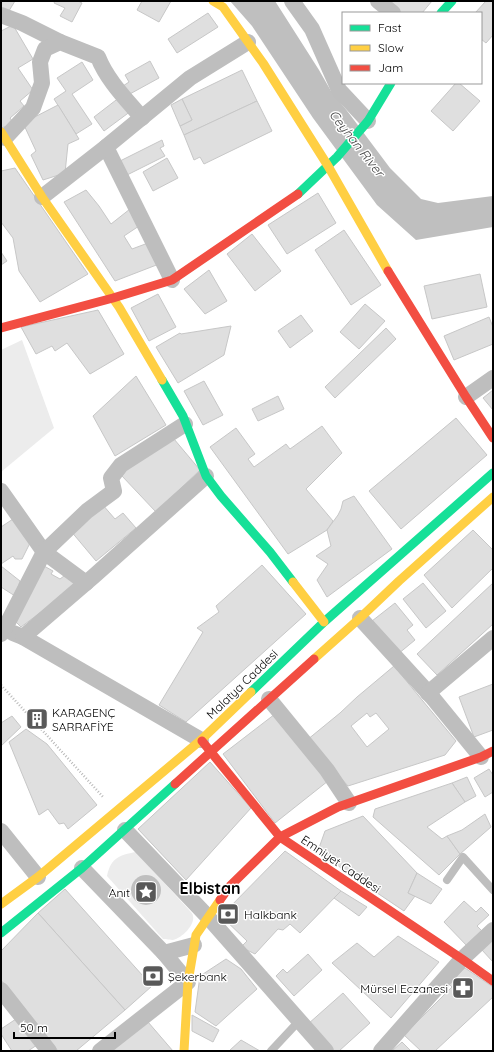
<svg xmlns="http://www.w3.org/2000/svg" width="494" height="1052" font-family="Quicksand,sans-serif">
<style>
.green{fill:#ececec}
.water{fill:#bfbfbf}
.building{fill:#dfdfdf;stroke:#c7c7c7;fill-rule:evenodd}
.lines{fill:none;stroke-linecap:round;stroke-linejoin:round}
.path{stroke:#b9b9b9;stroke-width:2.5;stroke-dasharray:1 2;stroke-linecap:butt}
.lane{stroke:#bebebe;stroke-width:8}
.street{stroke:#bebebe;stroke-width:16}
.fast{stroke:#16e098;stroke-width:9}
.slow{stroke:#ffcf43;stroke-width:9}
.jam{stroke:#f24e42;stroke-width:9}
.labels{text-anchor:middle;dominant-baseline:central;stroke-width:3;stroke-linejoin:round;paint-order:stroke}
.street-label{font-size:12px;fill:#000;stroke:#fff}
.poi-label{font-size:12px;fill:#000;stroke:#fff;text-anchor:start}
.water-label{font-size:13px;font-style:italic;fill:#444;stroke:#fff}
.district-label{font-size:16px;font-weight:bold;fill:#000;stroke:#fff}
</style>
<rect width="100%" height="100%" fill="#fff"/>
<g class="green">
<polygon points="22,340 54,428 1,472 1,350"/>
<path d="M136,852L190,911C191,912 193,914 193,916C195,925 182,938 173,940C171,940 166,939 163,939L107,876C111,858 119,855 136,852Z"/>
</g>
<g class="water">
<polygon points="230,1 275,1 319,70 331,91 348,112 390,168 421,199 438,203 493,196 493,227 416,240 377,205 313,118 252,26"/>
<circle cx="146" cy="890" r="15"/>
</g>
<g class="building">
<polygon points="1,1 15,1 7,14 1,11"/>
<polygon points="55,1 78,1 82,3 72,22 60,16 65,8 54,3"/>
<polygon points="142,1 171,1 159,22 137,10"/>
<polygon points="389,1 432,1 422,13 397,13"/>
<polygon points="486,1 493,1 493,35 486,43 481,39 481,13 475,13"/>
<polygon points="208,13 218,27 177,53 168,39"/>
<polygon points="13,25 33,59 18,68 33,90 20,101 24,106 10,118 14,124 1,128 1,31"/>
<polygon points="150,61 159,78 128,95 123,86 129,82 125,75"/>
<polygon points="82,62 93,80 72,94 92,124 76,134 54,99 66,91 57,78"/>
<polygon points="242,70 257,101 184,135 180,126 192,120 182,99"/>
<polygon points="456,83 459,83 480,101 453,131 431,111"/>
<polygon points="120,97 131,111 104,131 94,117"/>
<polygon points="182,99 192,120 180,126 171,105"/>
<polygon points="257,101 272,131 204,164 200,157 194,160 184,135"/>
<polygon points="58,105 79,139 68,144 65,173 43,180 31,155 36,151 23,123"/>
<polygon points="162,140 164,146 160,148 165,156 125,176 118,162"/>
<polygon points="167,158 178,178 153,191 143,172"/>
<polygon points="15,168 88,274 40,302 19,271 13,238 1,222 1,171"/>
<polygon points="86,190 99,206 111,224 130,209 139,226 124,236 132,249 148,243 159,264 115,281 64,202"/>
<polygon points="318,193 336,223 287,254 268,225"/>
<polygon points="344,230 381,285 351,305 315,250"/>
<polygon points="252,234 281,271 255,291 227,254"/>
<polygon points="1,252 7,261 1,265"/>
<polygon points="209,270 227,301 205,314 184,289"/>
<polygon points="480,274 487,307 432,319 424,286"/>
<polygon points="158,294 176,327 149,341 131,308"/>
<polygon points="365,304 385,321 359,349 340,332"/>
<polygon points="98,310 124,354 90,374 67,343 55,351 52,346 36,354 21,327"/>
<polygon points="301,315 313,331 290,348 278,331"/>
<polygon points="489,317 493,327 493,344 454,360 444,336"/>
<polygon points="231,326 224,355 178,383 156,347 180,333 181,334"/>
<polygon points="386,328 396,339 335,398 325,387"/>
<polygon points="136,376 166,425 115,456 93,416"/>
<polygon points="204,381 223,415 203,425 184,391"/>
<polygon points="493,390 493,410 483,398"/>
<polygon points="278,396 284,409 258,421 252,409"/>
<polygon points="456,418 487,455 401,529 369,491"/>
<polygon points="322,426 342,453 306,489 333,521 327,530 288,554 210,447 236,428 255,454 248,459 254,467 286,444 290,449"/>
<polygon points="174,439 200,470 156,512 122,476 130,465"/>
<polygon points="354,496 392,549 327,597 317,580 328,564 316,556 331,546 327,530 338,515 341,509 343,501"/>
<polygon points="102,504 115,519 123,513 136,528 96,561 70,530"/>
<polygon points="16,517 32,539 22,559 15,559 13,556 1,564 1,527"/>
<polygon points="473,530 493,550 493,568 452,608 424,575"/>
<polygon points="262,565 306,614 186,722 159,705 203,632 197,628 219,612 216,606"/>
<polygon points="1,566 20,581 15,596 1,587"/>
<polygon points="44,566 53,571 51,574 60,579 68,573 80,583 21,627 13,619"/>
<polygon points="423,583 446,611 426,628 403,599"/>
<polygon points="493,583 493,624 437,675 417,654"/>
<polygon points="395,603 413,625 407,630 415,640 398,654 372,621"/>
<path d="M394,666L456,741L445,755L348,786L307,740L340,713L357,697ZM367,713L370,717L376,713L389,729L367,747L351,726Z"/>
<polygon points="493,684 493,730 474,737 459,697"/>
<polygon points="38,709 47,713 37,724 30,715"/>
<polygon points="275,714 328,781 275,823 223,754"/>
<polygon points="12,716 21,727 1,746 1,723"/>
<polygon points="26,729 47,744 97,805 68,829 64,823 59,824 48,809 39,815 9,742"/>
<polygon points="210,762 251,808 186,880 138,829"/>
<polygon points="489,769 493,775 493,792 485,797 474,778"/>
<polygon points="467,777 476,796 465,802 452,783"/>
<polygon points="452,783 465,802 427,827 442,839 447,836 460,854 439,875 373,817 375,809"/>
<polygon points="485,814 491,827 460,854 447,836 462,830"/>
<polygon points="363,816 417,873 408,893 415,896 404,911 343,870 319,848 325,831"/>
<polygon points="285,851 341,891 300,933 290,924 283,930 278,929 255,954 241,947 247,941 221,916"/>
<polygon points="417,873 442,889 431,904 408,893"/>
<polygon points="65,889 152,986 125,1010 38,913"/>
<polygon points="341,891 367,907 359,916 334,898"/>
<polygon points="464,901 476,912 481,907 489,915 477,926 484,933 469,948 444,922"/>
<polygon points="38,913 125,1010 76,1051 58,1051 1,980 1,951"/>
<polygon points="398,936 439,962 391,1018 332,963 357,943 374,957"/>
<polygon points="493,940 493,962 482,950"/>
<polygon points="308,954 322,970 294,996 276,976 283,969 287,973"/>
<polygon points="226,959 241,969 257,989 216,1026 195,1012 200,976"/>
<polygon points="465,968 493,987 493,997 435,1051 421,1051 404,1035 452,987 448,983"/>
<polygon points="343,993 370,1023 339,1051 332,1051 308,1024"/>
<polygon points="192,1015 219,1030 213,1042 192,1031"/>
<polygon points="19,1017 37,1045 28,1051 12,1051 1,1034 1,1029"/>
<polygon points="148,1022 173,1051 111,1051"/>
<polygon points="241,1040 260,1051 229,1051"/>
<polygon points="402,1042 411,1051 392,1051"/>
</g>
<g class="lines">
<polyline class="path" points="1,685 104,798"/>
<g class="lane">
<polyline points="447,880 463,857 493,890"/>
<polyline points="271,1051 299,1021"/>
</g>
<g class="street">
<polyline points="292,1 312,29 339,90 368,121"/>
<polyline points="378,1 393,13"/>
<polyline points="1,15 22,23 60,42"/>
<path d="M5,138L33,108L42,83L40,62L45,49L60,42L98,57C107,80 126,99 142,118"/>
<polyline points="106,147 172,280"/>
<polyline points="42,197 106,147 190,78 248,42"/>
<polyline points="466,397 493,378"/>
<polyline points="1,491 44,552 86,583"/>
<polyline points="360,618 432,697 481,757"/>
<polyline points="13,633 23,637 201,740"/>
<polyline points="1,634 4,630 44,552 87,511 114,491 111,478 121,465 185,424"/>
<polyline points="23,637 94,576 206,476"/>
<polyline points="428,693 493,638"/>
<polyline points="269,699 327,770 349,803"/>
<polyline points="125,830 208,917 326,1051"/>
<polyline points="1,831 38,877"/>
<polyline points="82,868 164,953 194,945"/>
<polyline points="1,990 49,1051"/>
<polyline points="100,1051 188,982 164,953"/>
<polyline points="381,1051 462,959 493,930"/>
</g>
<g class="fast">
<polyline points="441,13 452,1"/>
<polyline points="298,194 337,157 368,121 391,83"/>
<polyline points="162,380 183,416 206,476 221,496 270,552 293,582"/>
<polyline points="251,692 324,622 493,473"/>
<polyline points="1,933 82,868 175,784"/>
</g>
<g class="slow">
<polyline points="213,1 223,7 263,63 328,166 388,271"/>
<polyline points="1,132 42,197 119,307 162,380"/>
<polyline points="293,582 324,622"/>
<polyline points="314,659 360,618 399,581 493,497"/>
<polyline points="1,904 38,877 201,740 251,692"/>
<polyline points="184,1051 188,982 196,935 220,900"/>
</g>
<g class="jam">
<polyline points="388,271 466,397 493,438"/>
<polyline points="1,328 113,298 172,280 298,194"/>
<polyline points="202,741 280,837 462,959 493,981"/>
<polyline points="175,784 314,659"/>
<polyline points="220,900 230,886 280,837 338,807 481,757 493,751"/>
</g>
</g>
<defs>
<g id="building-square" transform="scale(1.15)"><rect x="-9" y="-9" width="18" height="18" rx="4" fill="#595959" stroke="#fff"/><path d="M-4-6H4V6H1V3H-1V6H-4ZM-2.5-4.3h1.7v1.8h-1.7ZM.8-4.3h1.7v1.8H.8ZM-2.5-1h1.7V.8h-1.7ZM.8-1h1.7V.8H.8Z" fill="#fff"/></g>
<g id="sight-square" transform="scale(1.15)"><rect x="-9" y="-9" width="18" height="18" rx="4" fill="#595959" stroke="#fff"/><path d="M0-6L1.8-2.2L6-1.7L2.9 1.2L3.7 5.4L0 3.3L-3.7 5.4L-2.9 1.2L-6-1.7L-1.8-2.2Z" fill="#fff"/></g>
<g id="bank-square" transform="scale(1.15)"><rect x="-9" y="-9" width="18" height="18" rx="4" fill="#595959" stroke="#fff"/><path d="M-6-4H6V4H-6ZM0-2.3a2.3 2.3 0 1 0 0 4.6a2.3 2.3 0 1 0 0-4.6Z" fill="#fff"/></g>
<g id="pharmacy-square" transform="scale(1.15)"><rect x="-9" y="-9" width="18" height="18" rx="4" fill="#595959" stroke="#fff"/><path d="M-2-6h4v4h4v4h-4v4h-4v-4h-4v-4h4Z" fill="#fff"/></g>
</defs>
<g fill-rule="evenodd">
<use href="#building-square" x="37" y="719"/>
<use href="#sight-square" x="146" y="892"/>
<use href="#bank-square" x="228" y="914"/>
<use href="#bank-square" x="153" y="976"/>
<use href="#pharmacy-square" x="463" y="988"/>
</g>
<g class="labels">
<g class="street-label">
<text transform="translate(242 684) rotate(-44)">Malatya Caddesi</text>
<text transform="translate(341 864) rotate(34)">Emniyet Caddesi</text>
</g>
<g class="poi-label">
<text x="52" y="712">KARAGENÇ<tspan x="52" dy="14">SARRAFİYE</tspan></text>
<text x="130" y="892" text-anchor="end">Anıt</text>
<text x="244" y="914">Halkbank</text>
<text x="168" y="976">Şekerbank</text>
<text x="448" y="988" text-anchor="end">Mürsel Eczanesi</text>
</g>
<g class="water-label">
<text transform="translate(357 143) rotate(52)">Ceyhan River</text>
</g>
<g class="district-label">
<text x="210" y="888">Elbistan</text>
</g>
</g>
<rect width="494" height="1052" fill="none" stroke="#000000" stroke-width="4"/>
<rect x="342" y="12" width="140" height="72" fill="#ffffff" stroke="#999999"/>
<rect x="350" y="25" width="20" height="6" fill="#16e098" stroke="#999999"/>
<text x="378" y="32" font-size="12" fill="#000000">Fast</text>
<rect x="350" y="45" width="20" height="6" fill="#ffcf43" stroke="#999999"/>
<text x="378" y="52" font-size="12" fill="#000000">Slow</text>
<rect x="350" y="65" width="20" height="6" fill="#f24e42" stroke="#999999"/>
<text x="378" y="72" font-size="12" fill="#000000">Jam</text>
<path d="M14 1032v6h101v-6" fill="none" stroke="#000000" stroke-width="2"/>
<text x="20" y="1032" font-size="12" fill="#000000" stroke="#ffffff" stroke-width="3" paint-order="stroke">50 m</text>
</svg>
